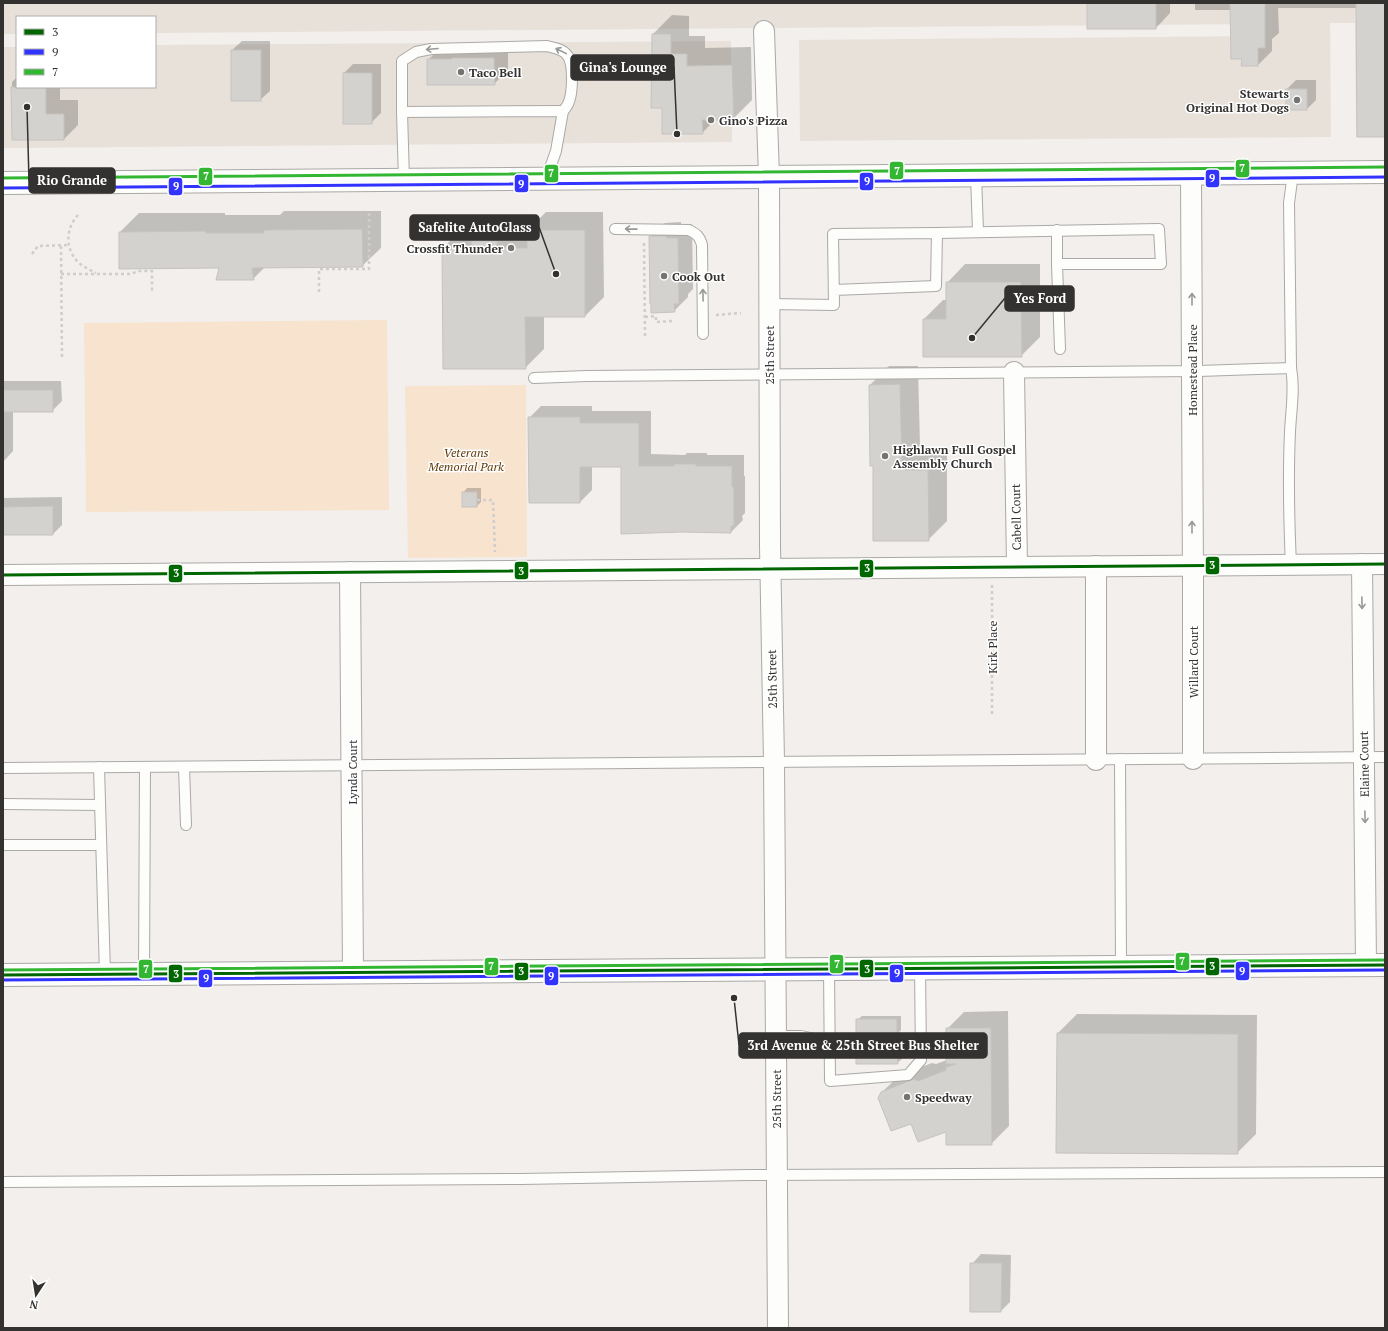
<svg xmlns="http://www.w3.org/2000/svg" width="1388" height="1331" font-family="'PT Serif',serif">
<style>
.built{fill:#e8e1d9}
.green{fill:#f8e3cf}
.shadow{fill:#0003}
.building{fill:#d4d2cf;stroke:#c5c3c1}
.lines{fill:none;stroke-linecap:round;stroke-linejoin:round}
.service-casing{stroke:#aaa9a7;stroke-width:12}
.minor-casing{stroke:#aaa9a7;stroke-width:22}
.primary-casing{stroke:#aaa9a7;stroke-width:24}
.path{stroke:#cfcdcd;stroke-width:2.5;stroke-dasharray:3 3;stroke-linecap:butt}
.service{stroke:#fdfdfc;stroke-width:10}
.minor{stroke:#fdfdfc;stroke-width:20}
.primary{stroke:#fdfdfc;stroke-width:22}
.bus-1-casing{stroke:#fff;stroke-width:6}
.bus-2-casing{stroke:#fff;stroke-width:6}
.bus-3-casing{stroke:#fff;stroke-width:6}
.bus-1{stroke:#060;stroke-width:3}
.bus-2{stroke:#33f;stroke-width:3}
.bus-3{stroke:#33b732;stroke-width:3}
.oneway{stroke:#989896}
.poi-dot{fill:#767472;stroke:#fff;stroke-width:1.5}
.labels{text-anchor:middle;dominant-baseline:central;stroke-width:3;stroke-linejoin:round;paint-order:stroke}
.poi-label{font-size:12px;font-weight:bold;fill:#343231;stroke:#fff;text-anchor:start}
.street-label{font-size:12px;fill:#343231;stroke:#fff}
.park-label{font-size:12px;font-style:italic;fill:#613b07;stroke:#fff}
.leader{fill:none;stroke:#343231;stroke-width:1.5}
.callout-dot{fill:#343231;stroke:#fff;stroke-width:1.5}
.callout{fill:#343231;stroke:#343231;stroke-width:1.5}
.callout-label{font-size:13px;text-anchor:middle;font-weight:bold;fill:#fff}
.line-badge{stroke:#fff;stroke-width:1.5}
.badge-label{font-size:11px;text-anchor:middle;font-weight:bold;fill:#fff}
</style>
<rect width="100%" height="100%" fill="#f2efec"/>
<g class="built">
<polygon points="3,3 1385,3 1385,136 1356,137 1355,23 1330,23 1331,137 800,141 799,40 1262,36 1262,24 155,33 155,17 17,17 17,34 3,34"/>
<polygon points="731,41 732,142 3,148 3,47 17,47 17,87 155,87 155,45"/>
</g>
<g class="green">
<polygon points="387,320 389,510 86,512 84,323"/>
<polygon points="526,385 527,557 408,558 405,386"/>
</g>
<g class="shadow">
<polygon points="1088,3 1170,3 1170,13 1156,28"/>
<polygon points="1195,3 1385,3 1385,136 1357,8 1278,8 1279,33 1272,39 1272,51 1258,65 1243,58 1231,10 1195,10"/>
<polygon points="672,15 689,16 689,36 705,36 705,48 751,47 752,100 733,119 716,119 702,133 663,107 653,34"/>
<polygon points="242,41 270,41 270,91 260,100 232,50"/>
<polygon points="508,44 508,70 494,84 428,60 442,46"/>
<polygon points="353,64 381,64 381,113 371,123 344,73"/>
<polygon points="17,77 17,87 60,87 60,100 78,100 78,125 64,139 13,139 12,82"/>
<polygon points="1296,80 1316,80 1316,100 1307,109 1287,89"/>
<polygon points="284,211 381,211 381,248 362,266 265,267 253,279 120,232 139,213 225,213 225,215 280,215"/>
<polygon points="546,212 603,212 604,297 585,316 544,316 544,349 525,368 443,248 462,229 485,229 491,223 515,223 515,229 529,229"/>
<polygon points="681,222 681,224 692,224 693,289 688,294 688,297 674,311 652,303 650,237 665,223"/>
<polygon points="965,264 1040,264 1040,337 1021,356 924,319 943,300 947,300 947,283"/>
<polygon points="889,366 918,366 920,446 923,446 923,451 947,451 947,521 928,540 874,465 871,465 870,385"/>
<polygon points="3,381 61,381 62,401 52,411 13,411 13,451 3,462"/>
<polygon points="541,406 592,406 592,411 651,411 651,454 685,455 687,453 707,453 707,455 744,455 744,476 745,476 745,513 742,516 743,520 731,532 622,466 592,466 592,490 580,502 529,418"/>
<polygon points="467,488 481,488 481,502 477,506 463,493"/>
<polygon points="62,497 62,525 53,534 3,534 3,498"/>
<polygon points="1008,1011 1009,1126 991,1144 947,1130 911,1122 882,1092 900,1075 932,1063 936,1064 947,1060 947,1029 964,1012"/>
<polygon points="1077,1014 1257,1015 1256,1134 1237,1153 1058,1033"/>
<polygon points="862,1016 901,1016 901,1030 894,1037 896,1042 901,1044 902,1059 897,1063 857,1049 863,1044 857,1020"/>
<polygon points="981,1254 1011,1255 1010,1302 1001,1311 972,1264"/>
</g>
<g class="building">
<rect x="1087" y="3" width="69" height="26"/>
<polygon points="1230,3 1265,3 1265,48 1258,48 1258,66 1241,66 1242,59 1231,59"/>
<polygon points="1356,3 1385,3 1385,137 1357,137"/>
<polygon points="652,34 671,34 671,54 687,54 687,66 732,65 734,120 702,120 703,134 662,134 662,108 651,108"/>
<rect x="231" y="50" width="30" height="51"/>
<polygon points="452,58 494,58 495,85 427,85 427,59 452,59"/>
<rect x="343" y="73" width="29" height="51"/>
<polygon points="11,87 46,87 46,114 64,114 64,140 12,140"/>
<rect x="1286" y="89" width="21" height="21"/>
<polygon points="362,229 363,267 252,268 254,280 216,280 219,268 119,269 119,232 206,231 206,233 264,233 264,230"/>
<polygon points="527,230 585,230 585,317 525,317 526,369 443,369 442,248 472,248 471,241 497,241 497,248 527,248"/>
<polygon points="649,236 667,236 667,238 678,238 679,304 674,304 675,312 651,313 651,304 650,304"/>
<polygon points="946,282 1021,282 1022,357 923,357 923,319 946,319"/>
<polygon points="900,384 902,465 904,465 905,470 928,470 929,541 873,541 873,466 870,466 869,385"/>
<rect x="3" y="390" width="50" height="22"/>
<polygon points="528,417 580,417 580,423 639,423 639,466 674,466 674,464 696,464 696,466 732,466 732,487 734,487 734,526 731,526 731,533 682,532 621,534 621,467 580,467 580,503 529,503"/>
<rect x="462" y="492" width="15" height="15"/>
<polygon points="53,506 53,535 3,535 3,507"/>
<polygon points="856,1019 897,1019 897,1035 893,1037 891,1042 892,1046 897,1048 898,1064 856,1064 856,1048 861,1046 862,1042 860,1037 856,1036"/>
<polygon points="946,1028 991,1028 992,1145 946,1145 946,1132 918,1142 911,1124 891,1131 878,1098 881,1092 914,1079 918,1081 946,1070 946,1067 956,1064 946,1064"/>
<polygon points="1057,1033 1238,1034 1238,1154 1056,1153"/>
<polygon points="970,1263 1002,1263 1001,1312 970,1312"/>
</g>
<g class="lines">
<g class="service-casing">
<g id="service">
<path d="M402,112V61L416,52L431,49L547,46C554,48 563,49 567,55C574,63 573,94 568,104C567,106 565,109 563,111"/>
<polyline points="976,175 978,232"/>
<polyline points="404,180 402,112 563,111 556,151 546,179"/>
<path d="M615,229L689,230C697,234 700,237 702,245L703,334"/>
<polyline points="1057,230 1057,264"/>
<polyline points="937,233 1159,229 1161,264 1057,264 1060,349"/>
<polyline points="770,304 834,305 833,234 937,233 936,286 834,290"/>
<polyline points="534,378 587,376 1199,371 1291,368"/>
<path d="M1291,565C1289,521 1288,476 1290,432C1291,410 1295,389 1291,368L1289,203L1293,173"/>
<polyline points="1120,759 1121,966"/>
<polyline points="99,767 105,974"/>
<polyline points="184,767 186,825"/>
<polyline points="3,768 1385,757"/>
<polyline points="3,804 100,805"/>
<polyline points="3,845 101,845"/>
<polyline points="829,968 830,1081 908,1075 921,1060 920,967"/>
<polyline points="144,974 145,767"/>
<polyline points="776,1036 801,1036 829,1042 856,1042"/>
<polyline points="897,1042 921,1041"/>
<polyline points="3,1182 521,1179 749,1175 1385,1172"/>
</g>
</g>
<g class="minor-casing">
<g id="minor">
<polyline points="764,31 769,177 770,546 774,762 778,1328"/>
<polyline points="1191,174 1193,579 1193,759"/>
<polyline points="1014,372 1017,566"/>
<polyline points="1362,564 1366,965"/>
<polyline points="1096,566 1096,760"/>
<polyline points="350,572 353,972"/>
<polyline points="3,575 1385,564"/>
</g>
</g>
<g class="primary-casing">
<g id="primary">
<polyline points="3,183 1385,172"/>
<polyline points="3,975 1385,965"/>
</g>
</g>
<g class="path">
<path d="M78,215C65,229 65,250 79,263C84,267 90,270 96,273"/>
<polyline points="644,243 645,336"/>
<polyline points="61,246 62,358"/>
<polyline points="32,254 38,246 69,245"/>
<polyline points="61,274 131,274 138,271 152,271 152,292"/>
<polyline points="319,292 319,269 369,269 369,212"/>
<polyline points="716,315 741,313"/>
<polyline points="645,317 656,316 656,322 674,321"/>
<polyline points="477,500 493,500 495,552"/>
<polyline points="992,585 992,714"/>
</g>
<use href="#service" class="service"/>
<use href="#minor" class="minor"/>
<use href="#primary" class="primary"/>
<g class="bus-1-casing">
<g id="bus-1">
<polyline points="3,575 1385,564"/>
<polyline points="3,975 1385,965"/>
</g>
</g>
<g class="bus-2-casing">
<g id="bus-2">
<polyline points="3,188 1385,177"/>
<polyline points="3,980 1385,970"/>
</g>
</g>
<g class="bus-3-casing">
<g id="bus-3">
<polyline points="3,178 1385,167"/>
<polyline points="3,970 1385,960"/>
</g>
</g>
<use href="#bus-1" class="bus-1"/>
<use href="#bus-2" class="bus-2"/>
<use href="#bus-3" class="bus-3"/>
</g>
<defs><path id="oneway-shaft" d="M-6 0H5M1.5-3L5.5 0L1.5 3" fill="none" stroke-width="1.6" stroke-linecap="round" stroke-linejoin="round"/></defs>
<g class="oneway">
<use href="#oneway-shaft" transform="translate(432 49) rotate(175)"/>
<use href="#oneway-shaft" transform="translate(561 51) rotate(-154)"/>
<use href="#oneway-shaft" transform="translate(631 229) rotate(-179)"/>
<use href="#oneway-shaft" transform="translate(703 295) rotate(-91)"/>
<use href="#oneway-shaft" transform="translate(1192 299) rotate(-90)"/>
<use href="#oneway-shaft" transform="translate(1192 527) rotate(-90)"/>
<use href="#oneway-shaft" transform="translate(1362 603) rotate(89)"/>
<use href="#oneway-shaft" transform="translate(1365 817) rotate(89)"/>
</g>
<g class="poi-dot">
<circle cx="461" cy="72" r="4"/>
<circle cx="1297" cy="100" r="4"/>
<circle cx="711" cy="120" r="4"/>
<circle cx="511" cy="248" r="4"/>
<circle cx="664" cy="276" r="4"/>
<circle cx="885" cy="456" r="4"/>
<circle cx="907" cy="1097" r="4"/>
</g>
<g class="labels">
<g class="poi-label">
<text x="469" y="72">Taco Bell</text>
<text x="1289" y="93" text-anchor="end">Stewarts<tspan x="1289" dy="14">Original Hot Dogs</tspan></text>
<text x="719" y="120">Gino's Pizza</text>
<text x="503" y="248" text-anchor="end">Crossfit Thunder</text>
<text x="672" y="276">Cook Out</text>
<text x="893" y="449">Highlawn Full Gospel<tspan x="893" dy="14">Assembly Church</tspan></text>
<text x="915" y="1097">Speedway</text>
</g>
<g class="street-label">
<text transform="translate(769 355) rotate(-90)">25th Street</text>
<text transform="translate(1192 370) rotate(-90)">Homestead Place</text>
<text transform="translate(1016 517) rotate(-91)">Cabell Court</text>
<text transform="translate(992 647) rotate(-90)">Kirk Place</text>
<text transform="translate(1193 662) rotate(-90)">Willard Court</text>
<text transform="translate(772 679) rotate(-91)">25th Street</text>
<text transform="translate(1364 764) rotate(-91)">Elaine Court</text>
<text transform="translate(352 772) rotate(-90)">Lynda Court</text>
<text transform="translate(776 1099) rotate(-90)">25th Street</text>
</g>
<g class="park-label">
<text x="466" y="452">Veterans<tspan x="466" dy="14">Memorial Park</tspan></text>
</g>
</g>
<path class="leader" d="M677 134L674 67M27 107L29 181M556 274L539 227M972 338L1005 298M734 998L739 1045"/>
<g class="callout-dot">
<circle cx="677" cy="134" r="4"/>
<circle cx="27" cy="107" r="4"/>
<circle cx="556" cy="274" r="4"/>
<circle cx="972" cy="338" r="4"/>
<circle cx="734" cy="998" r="4"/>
</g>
<g class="callout">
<rect x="571" y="55" width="103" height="25" rx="4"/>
<rect x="29" y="168" width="86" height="25" rx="4"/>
<rect x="410" y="215" width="129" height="25" rx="4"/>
<rect x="1005" y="286" width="69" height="25" rx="4"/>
<rect x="739" y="1033" width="248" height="25" rx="4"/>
</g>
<g class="callout-label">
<text x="623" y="72">Gina's Lounge</text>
<text x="72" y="185">Rio Grande</text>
<text x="475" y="232">Safelite AutoGlass</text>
<text x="1040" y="303">Yes Ford</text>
<text x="863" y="1050">3rd Avenue &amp; 25th Street Bus Shelter</text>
</g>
<g class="line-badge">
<rect x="1235" y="159" width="15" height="19" rx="4" fill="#33b732"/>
<rect x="889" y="161" width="15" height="19" rx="4" fill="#33b732"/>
<rect x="544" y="164" width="15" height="19" rx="4" fill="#33b732"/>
<rect x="198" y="167" width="15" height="19" rx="4" fill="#33b732"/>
<rect x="1205" y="169" width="15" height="19" rx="4" fill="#33f"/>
<rect x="859" y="172" width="15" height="19" rx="4" fill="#33f"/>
<rect x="514" y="174" width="15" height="19" rx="4" fill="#33f"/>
<rect x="168" y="177" width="15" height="19" rx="4" fill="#33f"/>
<rect x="1205" y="556" width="15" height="19" rx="4" fill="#060"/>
<rect x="859" y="559" width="15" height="19" rx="4" fill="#060"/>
<rect x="514" y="561" width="15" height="19" rx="4" fill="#060"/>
<rect x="168" y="564" width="15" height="19" rx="4" fill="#060"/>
<rect x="1175" y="952" width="15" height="19" rx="4" fill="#33b732"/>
<rect x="829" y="954" width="15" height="20" rx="4" fill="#33b732"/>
<rect x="1205" y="957" width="15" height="19" rx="4" fill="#060"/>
<rect x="484" y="957" width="15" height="19" rx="4" fill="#33b732"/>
<rect x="859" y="959" width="15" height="19" rx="4" fill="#060"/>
<rect x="138" y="959" width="15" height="20" rx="4" fill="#33b732"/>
<rect x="1235" y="961" width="15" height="20" rx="4" fill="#33f"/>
<rect x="514" y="962" width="15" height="19" rx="4" fill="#060"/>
<rect x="889" y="964" width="15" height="19" rx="4" fill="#33f"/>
<rect x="168" y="964" width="15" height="19" rx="4" fill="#060"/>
<rect x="544" y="966" width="15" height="20" rx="4" fill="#33f"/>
<rect x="198" y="969" width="15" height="19" rx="4" fill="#33f"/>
</g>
<g class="badge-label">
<text x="1242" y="172">7</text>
<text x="897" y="175">7</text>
<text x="551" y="177">7</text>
<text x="206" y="180">7</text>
<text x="1212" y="182">9</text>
<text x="867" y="185">9</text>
<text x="521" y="188">9</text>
<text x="176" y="190">9</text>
<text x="1212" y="569">3</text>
<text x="867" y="572">3</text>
<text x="521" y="575">3</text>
<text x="176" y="577">3</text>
<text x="1182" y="965">7</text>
<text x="837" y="968">7</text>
<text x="1212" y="970">3</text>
<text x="491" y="970">7</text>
<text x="867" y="973">3</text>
<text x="146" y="973">7</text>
<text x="1242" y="975">9</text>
<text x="521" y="975">3</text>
<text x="897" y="977">9</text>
<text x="176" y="978">3</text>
<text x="551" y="980">9</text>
<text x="206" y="982">9</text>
</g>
<rect width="1388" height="1331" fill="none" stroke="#343231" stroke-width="8"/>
<rect x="16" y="16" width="140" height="72" fill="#ffffff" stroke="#aeadad"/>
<rect x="24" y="29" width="20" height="6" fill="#006600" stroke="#aeadad"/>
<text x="52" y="36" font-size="12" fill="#343231">3</text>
<rect x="24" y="49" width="20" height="6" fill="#3333ff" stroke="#aeadad"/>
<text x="52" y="56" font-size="12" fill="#343231">9</text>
<rect x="24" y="69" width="20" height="6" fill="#33b732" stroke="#aeadad"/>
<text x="52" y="76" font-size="12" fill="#343231">7</text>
<g transform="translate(36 1295) rotate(192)" stroke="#ffffff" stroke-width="3" paint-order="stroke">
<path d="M0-3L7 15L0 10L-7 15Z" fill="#343231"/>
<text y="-6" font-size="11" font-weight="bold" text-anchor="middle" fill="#343231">N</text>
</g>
</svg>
